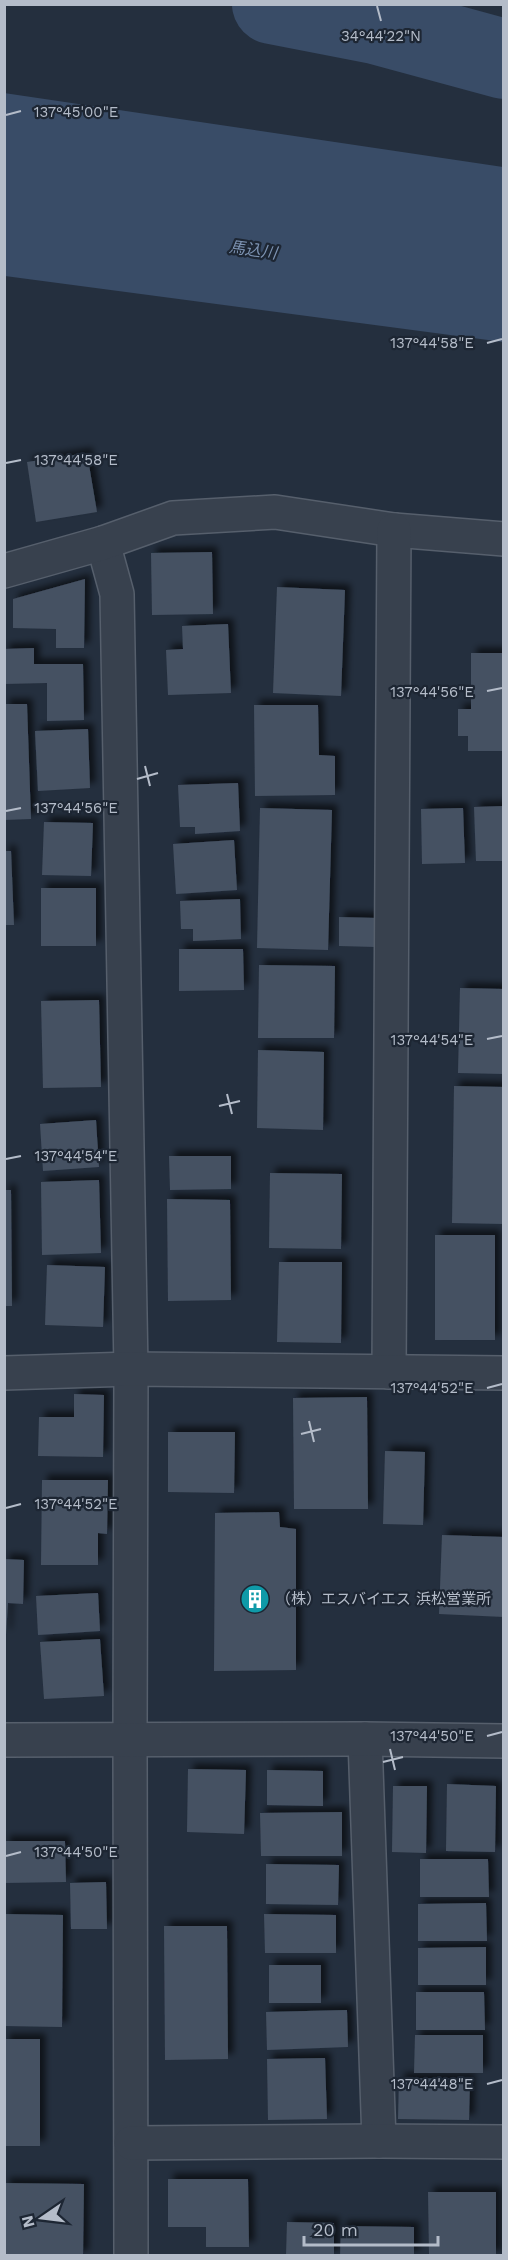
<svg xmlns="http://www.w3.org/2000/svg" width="508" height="2260" font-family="'Work Sans','Noto Sans JP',sans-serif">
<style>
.water{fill:#394c67}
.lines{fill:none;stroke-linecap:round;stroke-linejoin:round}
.river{stroke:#394c67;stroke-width:80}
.building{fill:#455162;filter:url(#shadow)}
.minor-casing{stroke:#565f6c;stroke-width:36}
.minor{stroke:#38414e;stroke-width:33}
.ticks{fill:none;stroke:#b4bcc9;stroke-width:2}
.labels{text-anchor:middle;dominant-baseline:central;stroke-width:4.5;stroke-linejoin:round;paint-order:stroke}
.poi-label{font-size:15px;fill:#b4bcc9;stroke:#1d2633;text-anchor:start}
.water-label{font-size:16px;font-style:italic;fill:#7c92b1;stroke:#1d2633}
.ticks-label{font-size:15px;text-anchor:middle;fill:#b4bcc9;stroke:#1d2633;stroke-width:4.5;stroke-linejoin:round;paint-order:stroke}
</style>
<defs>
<filter id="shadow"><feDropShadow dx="5.5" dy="-5.5" stdDeviation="3" flood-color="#0009"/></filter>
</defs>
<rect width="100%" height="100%" fill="#242f3e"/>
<polygon class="water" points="4,93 503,167 503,342 5,276"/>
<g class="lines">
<polyline class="river" points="272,4 375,24 504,59"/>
</g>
<g class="building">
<polygon points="87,453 97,512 36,522 27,462"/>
<polygon points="212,552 213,614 152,615 151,553"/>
<polygon points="85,579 84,648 56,648 56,629 13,628 13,599"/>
<polygon points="277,587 345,590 341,696 273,693"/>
<polygon points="228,624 231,693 168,695 166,650 183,649 182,626"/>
<polygon points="34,648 34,664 83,664 84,720 47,721 47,683 4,684 4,649"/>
<polygon points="471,653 504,653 504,751 468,751 468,736 458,736 458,709 471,709"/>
<polygon points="4,704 27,704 31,819 4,820"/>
<polygon points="254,705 318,705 319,755 335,756 335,795 255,796"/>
<polygon points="88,729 90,788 38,791 35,731"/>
<polygon points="238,783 240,831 195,834 195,827 180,827 178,785"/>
<polygon points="504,806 504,861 476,861 474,807"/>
<polygon points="260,808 332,810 328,950 257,948"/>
<polygon points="463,808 465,863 422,864 421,809"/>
<polygon points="44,822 93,823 91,876 42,875"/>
<polygon points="234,840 237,890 176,894 173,844"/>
<polygon points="4,851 11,851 14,925 4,925"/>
<rect x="41" y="888" width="55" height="58"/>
<polygon points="240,899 241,939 193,941 193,929 181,929 180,901"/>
<polygon points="339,917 377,918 376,947 339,946"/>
<polygon points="179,949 243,949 244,990 179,991"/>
<polygon points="259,965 335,966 334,1038 258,1038"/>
<polygon points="460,988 504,989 504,1074 458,1073"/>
<polygon points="99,1000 101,1087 43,1088 41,1001"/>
<polygon points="258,1050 324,1052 323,1130 257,1128"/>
<polygon points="454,1086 504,1087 504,1224 452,1223"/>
<polygon points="96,1120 99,1167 43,1171 40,1124"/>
<polygon points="169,1156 231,1156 231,1189 170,1190"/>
<polygon points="270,1173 342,1174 341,1249 269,1248"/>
<polygon points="99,1180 101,1253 42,1255 41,1182"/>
<polygon points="4,1190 11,1190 12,1306 4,1306"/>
<polygon points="167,1199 230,1200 231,1300 168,1301"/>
<rect x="435" y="1235" width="60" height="105"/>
<polygon points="279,1262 342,1262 341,1343 277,1342"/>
<polygon points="47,1265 105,1267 103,1327 45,1325"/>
<polygon points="74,1394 104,1395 103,1457 38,1456 39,1417 74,1417"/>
<polygon points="367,1397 368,1509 294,1509 293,1398"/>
<polygon points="168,1432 235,1432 234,1493 168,1492"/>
<polygon points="385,1451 425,1452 423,1525 383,1524"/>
<polygon points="42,1480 108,1480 107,1534 98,1533 98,1565 41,1565"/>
<polygon points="279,1512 280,1527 296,1529 296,1670 214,1671 215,1513"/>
<polygon points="442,1535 504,1537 504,1617 439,1614"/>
<polygon points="4,1559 24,1560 23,1604 8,1603 6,1635 4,1634"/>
<polygon points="98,1593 100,1631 38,1635 36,1596"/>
<polygon points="100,1639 104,1696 44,1699 40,1642"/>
<polygon points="188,1769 246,1770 244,1834 187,1832"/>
<polygon points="267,1770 323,1771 323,1806 267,1805"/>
<polygon points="447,1784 496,1786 495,1852 446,1851"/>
<polygon points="393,1786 427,1786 426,1853 392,1852"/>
<polygon points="342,1812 342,1856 261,1856 260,1813"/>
<polygon points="4,1841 65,1841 66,1882 4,1883"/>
<polygon points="420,1859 488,1859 489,1897 420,1897"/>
<polygon points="266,1864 339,1865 338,1905 266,1904"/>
<polygon points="106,1882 107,1929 71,1929 70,1883"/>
<polygon points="486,1903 487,1941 418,1941 418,1904"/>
<polygon points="4,1914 63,1915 62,2027 4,2026"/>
<polygon points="264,1914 336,1915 336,1953 265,1953"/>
<polygon points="164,1926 227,1926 228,2059 165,2060"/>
<polygon points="486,1947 486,1985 418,1985 418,1948"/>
<rect x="269" y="1965" width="52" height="38"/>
<polygon points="416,1992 484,1992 485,2030 416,2030"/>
<polygon points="347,2010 348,2047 267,2050 266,2012"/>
<polygon points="415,2035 483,2035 483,2073 414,2073"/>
<rect x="4" y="2039" width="36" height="107"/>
<polygon points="325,2058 327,2119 268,2120 267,2059"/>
<polygon points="399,2078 470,2079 469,2120 398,2119"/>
<polygon points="168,2179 248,2179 249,2247 206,2247 206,2227 168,2227"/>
<polygon points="4,2183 84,2184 83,2256 4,2256"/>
<polygon points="428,2192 496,2192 496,2256 429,2256"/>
<polygon points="287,2222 334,2223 334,2256 286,2256"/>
<polygon points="341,2226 414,2227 414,2256 340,2256"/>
</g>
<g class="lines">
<g class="minor-casing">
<g id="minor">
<polyline points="103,543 117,594 131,1369 130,1739 131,2256"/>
<polyline points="4,571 103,543 173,518 275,512 394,530 504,539"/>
<polyline points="389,1372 394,530"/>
<polyline points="4,1373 131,1369 504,1373"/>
<polyline points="365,1739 379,2141"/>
<polyline points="4,1740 365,1739 504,1741"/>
<polyline points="131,2143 379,2141 504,2142"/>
</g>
</g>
<use href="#minor" class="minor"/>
</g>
<path class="ticks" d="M377,6L381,21M6,115L21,111M487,343L502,339M6,463L21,460M487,691L502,688M145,766L150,786M137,779L158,773M6,811L21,808M487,1039L502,1036M227,1094L232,1114M219,1106L240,1101M6,1159L21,1156M487,1388L502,1384M309,1421L314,1442M301,1434L321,1429M6,1508L21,1504M487,1736L502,1732M390,1749L395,1770M383,1762L403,1757M6,1856L21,1852M487,2084L502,2080"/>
<defs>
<g id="building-disc" transform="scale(1.5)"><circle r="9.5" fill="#0f9aa8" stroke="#1d2633"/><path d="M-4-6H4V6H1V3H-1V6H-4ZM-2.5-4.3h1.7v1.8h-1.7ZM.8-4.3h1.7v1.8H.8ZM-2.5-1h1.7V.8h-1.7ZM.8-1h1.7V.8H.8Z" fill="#fff"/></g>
</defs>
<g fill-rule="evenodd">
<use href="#building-disc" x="255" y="1599"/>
</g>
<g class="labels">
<g class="poi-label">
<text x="276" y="1599">（株）エスバイエス 浜松営業所</text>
</g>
<g class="water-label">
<text transform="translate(253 250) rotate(8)">馬込川</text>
</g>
</g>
<g class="ticks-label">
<text x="381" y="41">34°44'22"N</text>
<text x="76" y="117">137°45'00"E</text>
<text x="432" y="348">137°44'58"E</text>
<text x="76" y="465">137°44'58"E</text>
<text x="432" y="697">137°44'56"E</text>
<text x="76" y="813">137°44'56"E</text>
<text x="432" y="1045">137°44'54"E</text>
<text x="76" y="1161">137°44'54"E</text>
<text x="432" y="1393">137°44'52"E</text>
<text x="76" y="1509">137°44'52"E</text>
<text x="432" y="1741">137°44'50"E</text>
<text x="76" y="1857">137°44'50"E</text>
<text x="432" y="2089">137°44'48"E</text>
</g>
<rect width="508" height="2260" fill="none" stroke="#b4bcc9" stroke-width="12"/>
<g transform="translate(42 2218) rotate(256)" stroke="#1d2633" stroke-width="4.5" paint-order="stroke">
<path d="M0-4.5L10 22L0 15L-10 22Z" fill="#b4bcc9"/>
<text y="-9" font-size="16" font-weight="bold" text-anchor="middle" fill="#b4bcc9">N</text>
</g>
<path d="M304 2236v9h134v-9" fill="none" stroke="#b4bcc9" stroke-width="3"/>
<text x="313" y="2236" font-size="18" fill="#b4bcc9" stroke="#1d2633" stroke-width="4.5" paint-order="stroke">20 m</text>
</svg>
